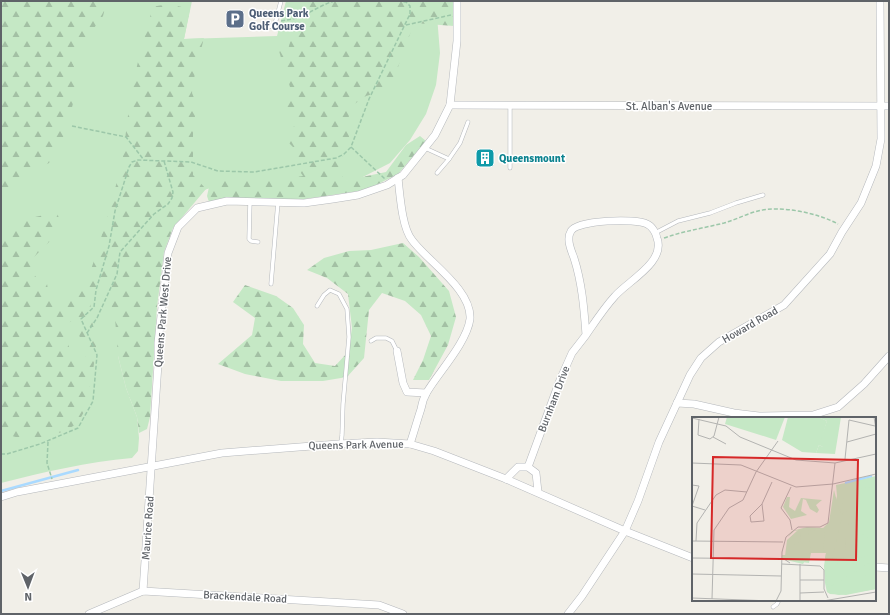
<svg xmlns="http://www.w3.org/2000/svg" width="890" height="615" font-family="Signika,sans-serif">
<style>
.grass{fill:#c5e8c5}
.forest{fill:url(#forest-firs)}
.lines{fill:none;stroke-linecap:round;stroke-linejoin:round}
.stream{stroke:#aadaff;stroke-width:2.5}
.lane-casing{stroke:#b5b8bc;stroke-width:4.5}
.street-casing{stroke:#b5b8bc;stroke-width:8}
.path{stroke:#9cc7a9;stroke-width:1.5;stroke-dasharray:4 2;stroke-linecap:butt}
.lane{stroke:#fff;stroke-width:3.5}
.street{stroke:#fff;stroke-width:7}
.labels{text-anchor:middle;dominant-baseline:central;stroke-width:3;stroke-linejoin:round;paint-order:stroke}
.service-label{font-size:11px;font-weight:bold;fill:#4e5e75;stroke:#fff;text-anchor:start}
.street-label{font-size:11px;fill:#5f6368;stroke:#fff}
.culture-label{font-size:11px;font-weight:bold;fill:#0d838f;stroke:#fff;text-anchor:start}
.inset-river{fill:none;stroke:#aadaff;stroke-width:2}
.inset-road{fill:none;stroke:#b3b3b1;stroke-width:1}
.view{fill:#d62828;fill-opacity:0.15;stroke:#d62828;stroke-width:2}
.inset-edge{fill:none;stroke:#5f6368;stroke-width:2}
</style>
<defs>
<pattern id="forest-firs" width="22" height="20" patternUnits="userSpaceOnUse"><rect width="22" height="20" fill="#c5e8c5"/><path d="M5 1l3.5 6h-7zM16 11l3.5 6h-7z" fill="#a3c0a4"/></pattern>
</defs>
<rect width="100%" height="100%" fill="#f1efe8"/>
<path class="grass" d="M1,1H192L184,39L277,36L286,1H422L437,16L440,53L436,85L426,114L410,140L390,163L359,179L313,186H216L187,196L166,208L118,356L126,388L137,417L139,438L138,451L132,458C87,462 44,472 1,483Z"/>
<g class="forest">
<polygon points="5,1 107,1 103,16 79,48 71,60 77,73 76,92 65,134 49,163 23,177 18,191 1,187 1,2"/>
<polygon points="300,1 454,1 454,26 414,23 390,89 366,96 350,107 348,123 349,137 342,159 343,181 386,172 406,145 420,136 426,141 398,174 366,190 305,199 209,202 207,196 211,178 282,179 303,176 292,160 293,147 286,140 288,131 296,125 289,114 284,97 290,87 279,51 288,50"/>
<path d="M169,4L190,9L184,39L204,38L195,73L192,93L197,105L193,127V175L206,189L173,228L164,252L157,307L150,417L147,429L139,433L137,417L126,388L118,356L115,318L109,298L108,285H106L91,298L90,315L97,339L92,379L81,340L73,320L66,325C63,346 79,365 90,381L88,405L77,424L62,432L30,441L12,436H1V235L13,222L57,212L60,222L54,237L32,259L33,272L37,279L46,278L50,301L62,302L75,298L85,287L97,252L122,164L131,91L143,41L150,21L151,7Z"/>
<polygon points="403,243 419,257 449,291 456,317 448,345 429,380 413,380 423,360 431,336 421,315 405,301 382,293 369,310 364,358 347,377 323,381 281,381 245,374 218,364 252,335 255,318 233,302 245,285 276,296 293,308 304,325 303,344 315,363 335,366 348,352 352,328 348,294 327,278 307,270 324,258 349,251 371,250"/>
</g>
<g class="lines">
<polyline class="stream" points="1,491 78,470"/>
<g class="lane-casing">
<g id="lane">
<polyline points="263,27 269,27 275,24 281,1"/>
<polyline points="510,106 510,168"/>
<polyline points="425,148 449,159 460,143 468,122"/>
<polyline points="437,173 449,159"/>
<polyline points="250,201 249,239 251,241 258,242"/>
<polyline points="655,233 678,221 710,213 736,203 763,195"/>
<polyline points="271,284 278,202"/>
<polyline points="317,306 324,295 330,290 339,294 347,309 349,337 343,404 342,435 341,444"/>
<polyline points="371,341 376,338 386,338 392,341 397,351"/>
<polyline points="773,607 777,604 779,600"/>
</g>
</g>
<g class="street-casing">
<g id="street">
<polyline points="450,105 889,106"/>
<path d="M398,178C400,195 402,228 412,240C427,261 472,289 470,319C467,342 439,372 427,392C424,397 422,403 421,409C417,421 414,432 410,444"/>
<polyline points="397,351 403,383 407,392 426,393"/>
<polyline points="677,403 694,404 734,413 759,416 813,415 838,407 864,384 889,356"/>
<path d="M528,467L560,380L572,353L586,335C584,308 582,283 574,258C571,250 566,239 571,231C577,220 636,218 647,224C652,226 656,233 657,238C666,262 628,281 615,296C604,308 595,322 586,335"/>
<polyline points="506,479 518,467 528,467 536,473 538,492"/>
<polyline points="1,497 17,492 222,453 338,444 377,442 410,444 434,451 506,479 625,531 693,558"/>
<polyline points="875,567 889,568"/>
<polyline points="143,591 158,364 158,343 168,253 178,227 197,208 227,201 304,203 333,199 358,195 387,185 403,175 435,135 450,105 457,41 457,1"/>
<polyline points="89,614 143,591 379,605 403,614"/>
<polyline points="568,614 582,596 625,531 638,501 659,442 690,375 701,358 719,342 784,305 830,254 842,232 861,203 876,166 881,139 880,1"/>
</g>
</g>
<g class="path">
<path d="M281,21C287,20 292,19 297,18C310,13 321,5 334,1"/>
<polyline points="406,25 451,15"/>
<polyline points="72,126 126,137 144,160"/>
<polyline points="351,147 385,179"/>
<path d="M664,238C684,231 704,228 724,223C735,220 746,214 758,211C780,205 818,213 838,224"/>
<polyline points="87,333 97,318 117,274 120,252 154,214 168,204 172,198 173,192 164,161"/>
<polyline points="48,442 47,463 52,479"/>
<polyline points="1,454 7,454 40,444 78,428 93,401 97,355 81,319 94,307 96,290 109,246 115,211 129,167 132,162 138,160 191,162 218,171 254,172 336,158 344,154 351,147 369,99 410,14 410,6 406,2 399,1"/>
</g>
<use href="#lane" class="lane"/>
<use href="#street" class="street"/>
</g>
<defs>
<g id="parking-square" transform="scale(1)"><rect x="-9" y="-9" width="18" height="18" rx="4" fill="#5c6f8a" stroke="#fff"/><path d="M-3.5-5.5H1a3.5 3.5 0 0 1 0 7H-1V5.5H-3.5ZM-1-3.4V-.6H.8a1.4 1.4 0 0 0 0-2.8Z" fill="#fff"/></g>
<g id="building-square" transform="scale(1)"><rect x="-9" y="-9" width="18" height="18" rx="4" fill="#0f9aa8" stroke="#fff"/><path d="M-4-6H4V6H1V3H-1V6H-4ZM-2.5-4.3h1.7v1.8h-1.7ZM.8-4.3h1.7v1.8H.8ZM-2.5-1h1.7V.8h-1.7ZM.8-1h1.7V.8H.8Z" fill="#fff"/></g>
</defs>
<g fill-rule="evenodd">
<use href="#parking-square" x="235" y="19"/>
<use href="#building-square" x="485" y="158"/>
</g>
<g class="labels">
<g class="service-label">
<text x="249" y="13">Queens Park<tspan x="249" dy="13">Golf Course</tspan></text>
</g>
<g class="street-label">
<text x="669" y="106">St. Alban's Avenue</text>
<text transform="translate(163 312) rotate(-85)">Queens Park West Drive</text>
<text transform="translate(750 325) rotate(-30)">Howard Road</text>
<text transform="translate(554 399) rotate(-69)">Burnham Drive</text>
<text transform="translate(356 445) rotate(-1)">Queens Park Avenue</text>
<text transform="translate(148 528) rotate(-86)">Maurice Road</text>
<text transform="translate(245 597) rotate(3)">Brackendale Road</text>
</g>
<g class="culture-label">
<text x="499" y="158">Queensmount</text>
</g>
</g>
<g transform="translate(692 417)">
<rect width="184" height="184" fill="#f1efe8"/>
<path d="M184,59V172L154,178L138,177L135,175L133,166L132,149L134,136H119L117,146L103,144L93,139L95,123L106,113L130,112L138,109L145,79L144,68Z" fill="#c5e8c5"/>
<path d="M126,0H149L143,37L124,36L127,28L131,30L128,23L135,4ZM184,69V85L168,103L156,108L160,99L157,94L151,96L140,142L133,141L134,136H131L133,114L131,112L116,114L119,134L111,147L90,142V138H97L101,128L108,125L109,113L102,114L96,120L100,114L115,110L131,111L137,105L142,73L148,96L153,74ZM95,80H98L97,90L103,94L109,81L130,83L124,88L127,93L125,96L118,92L114,83L111,82L109,94L115,98L99,102L91,90ZM162,112L184,126V136L160,144L145,158H139L153,133L154,121ZM179,145L181,147L170,164L174,168L184,164V172L147,178L135,175L134,158L136,162L135,168L138,170Z" fill="#c5e8c5"/>
<path d="M35,0H93L84,23L33,7Z" fill="#c5e8c5"/>
<path d="M96,0H126L135,4L129,23L133,25L131,30L127,28L124,36L110,35L90,23Z" fill="#c5e8c5"/>
<path class="inset-river" d="M153,66L180,59"/>
<path class="inset-road" d="M182,0L184,12M0,1L34,9L48,20L104,43L143,46L184,37M7,2L6,18L18,22L22,19L27,0M21,20L34,27M155,25L184,17M153,42L157,3L183,9M0,46L49,48L104,70L141,67L184,57M0,68L7,69L0,89M99,70L89,91L98,103L100,113M70,87L58,99L59,105L72,104L70,87L80,65M0,89L13,93M0,124L91,125M4,124L5,106L24,78L33,73L55,75M0,141L92,142L98,146M90,147L128,149L132,153V172L136,181M0,157L89,159M108,163H132M108,176L132,175M0,181L80,184M20,182L22,113L37,91L51,83L64,55L86,24M84,184L89,174L90,135L94,120L106,110H128L136,106L143,46M108,184V147M131,184L184,175"/>
<path class="view" d="M21,40L166,43L164,143L19,141Z"/>
<rect width="184" height="184" class="inset-edge"/>
</g>
<rect width="890" height="615" fill="none" stroke="#5f6368" stroke-width="4"/>
<g transform="translate(28 587) rotate(179)" stroke="#ffffff" stroke-width="3" paint-order="stroke">
<path d="M0-3L7 15L0 10L-7 15Z" fill="#5f6368"/>
<text y="-6" font-size="11" font-weight="bold" text-anchor="middle" fill="#5f6368">N</text>
</g>
</svg>
